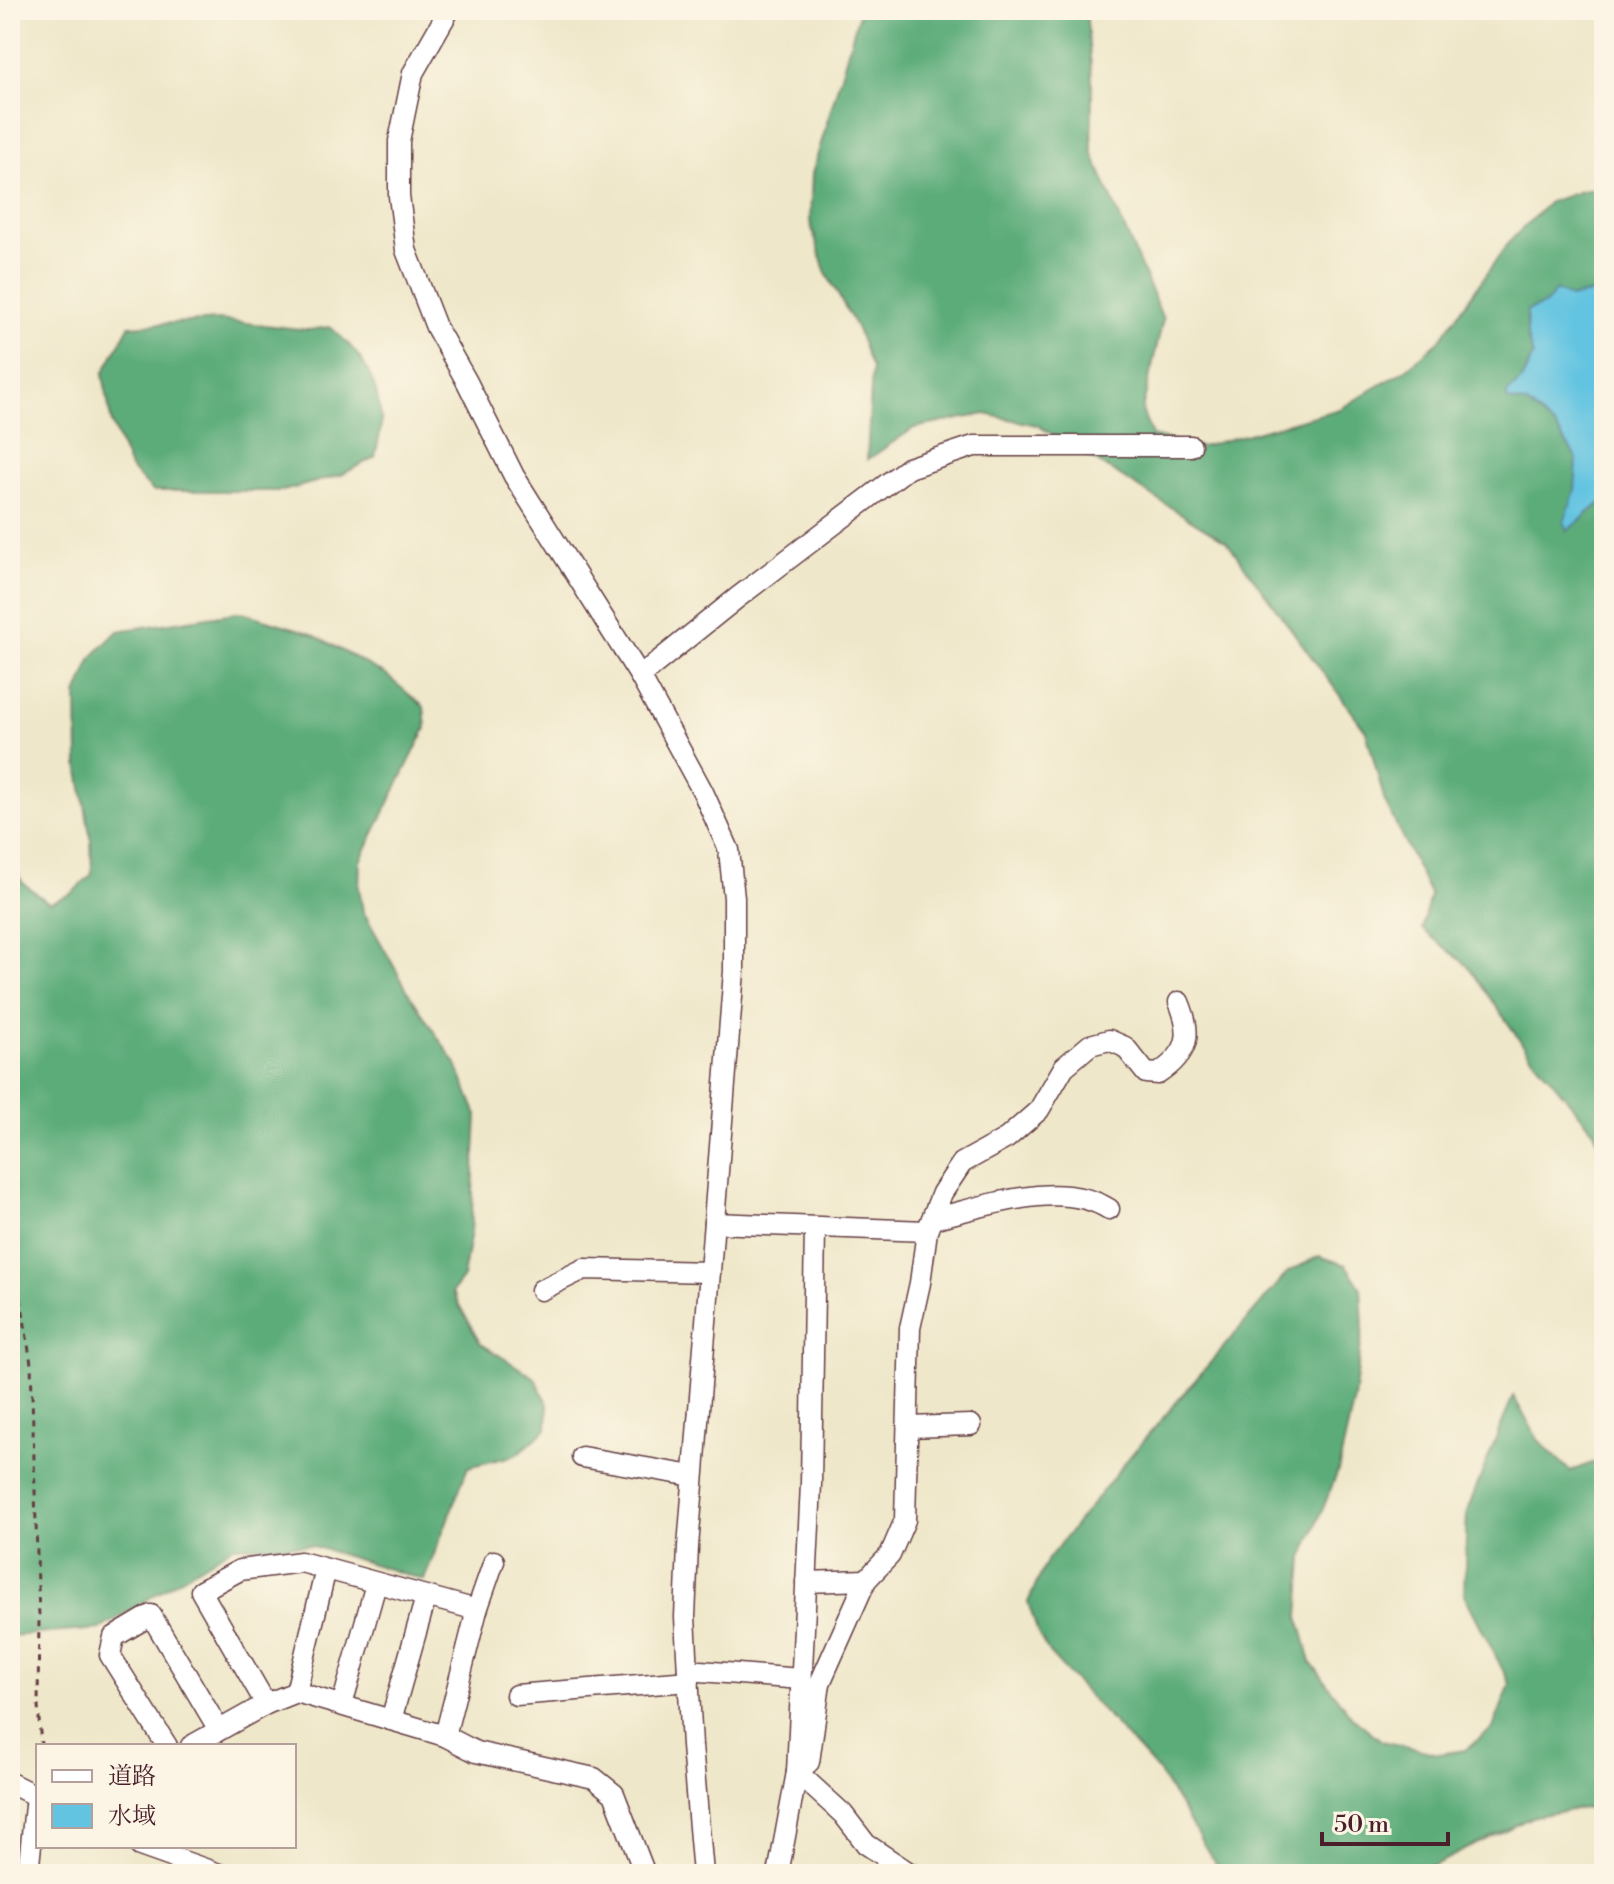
<svg xmlns="http://www.w3.org/2000/svg" width="1614" height="1884" font-family="'Libre Bodoni','Noto Serif JP',serif">
<style>
.forest{fill:#5cac79;stroke:#536652;stroke-width:2}
.water{fill:#63c4e1;stroke:#567286;stroke-width:2}
.lines{fill:none;stroke-linecap:round;stroke-linejoin:round}
.minor-casing{stroke:#633d43;stroke-width:23}
.path{stroke:#633d43;stroke-width:3;stroke-dasharray:6 6;stroke-linecap:butt}
.minor{stroke:#fff;stroke-width:20}
</style>
<rect width="100%" height="100%" fill="#fcf5e5"/>
<filter id="ink" filterUnits="userSpaceOnUse"><feTurbulence type="fractalNoise" baseFrequency=".0125" numOctaves="2"/><feDisplacementMap in="SourceGraphic" scale="16" xChannelSelector="R" yChannelSelector="G"/><feConvolveMatrix kernelMatrix="1 2 1 2 8 2 1 2 1" color-interpolation-filters="sRGB"/></filter>
<filter id="wash" filterUnits="userSpaceOnUse"><feTurbulence type="fractalNoise" baseFrequency=".006" numOctaves="4" result="noise"/><feDisplacementMap in="SourceGraphic" scale="32" xChannelSelector="R" yChannelSelector="G"/><feGaussianBlur stdDeviation="1.8" result="paint"/><feColorMatrix in="noise" values="0 0 0 0 0 0 0 0 0 0 0 0 0 0 0 0 0 1.4 0 .05"/><feComposite in="paint" operator="in"/></filter>
<g filter="url(#wash)">
<rect width="100%" height="100%" fill="#efe7c9"/>
<g class="forest">
<polygon points="860,10 1086,10 1092,78 1092,152 1163,319 1142,410 1152,436 1201,447 1340,409 1405,370 1440,340 1508,243 1549,202 1581,191 1604,188 1604,1155 1594,1131 1529,1053 1468,966 1422,929 1430,894 1385,802 1366,731 1227,542 1037,425 985,414 914,428 867,460 872,369 856,327 825,271 810,221 812,174"/>
<path d="M218,320L309,330L329,327C361,351 377,378 381,419C382,430 377,445 375,457L341,475L283,491H153L130,468L112,424L103,374L129,326Z"/>
<polygon points="241,612 310,633 386,675 424,707 426,728 360,861 359,889 363,911 410,995 457,1066 477,1115 471,1232 463,1277 452,1292 480,1343 535,1378 548,1405 547,1429 516,1455 468,1467 424,1580 310,1545 233,1546 100,1629 10,1636 10,860 23,883 49,903 71,894 92,874 91,840 78,765 77,695 92,657 118,631"/>
<polygon points="1319,1256 1346,1265 1361,1288 1363,1327 1354,1399 1338,1471 1303,1558 1299,1617 1311,1662 1351,1716 1382,1741 1439,1754 1465,1750 1493,1728 1510,1684 1464,1594 1467,1511 1513,1396 1539,1441 1570,1471 1604,1459 1604,1805 1534,1816 1416,1874 1222,1874 1158,1771 1049,1653 1038,1633 1028,1602 1048,1559 1132,1454 1288,1272"/>
</g>
<polygon class="water" points="1604,286 1604,500 1567,531 1564,522 1575,490 1577,459 1555,427 1527,404 1507,400 1507,393 1521,381 1533,356 1527,337 1527,311 1546,304 1556,290 1570,298 1595,292"/>
</g>
<g filter="url(#ink)">
<g class="lines">
<g class="minor-casing">
<g id="minor">
<polyline points="449,10 413,73 399,141 399,196 406,250 436,327 467,382 514,476 640,676 703,792 729,850 734,898 734,971 688,1547 685,1617 692,1746 703,1874"/>
<polyline points="640,676 737,598 908,468 974,446 1191,446"/>
<path d="M932,1219C984,1207 1060,1178 1109,1209"/>
<polyline points="714,1223 927,1231"/>
<polyline points="541,1290 584,1269 710,1272"/>
<polyline points="908,1427 971,1425"/>
<polyline points="582,1457 693,1476"/>
<polyline points="806,1582 866,1580"/>
<polyline points="688,1670 801,1679"/>
<polyline points="296,1692 326,1569"/>
<polyline points="516,1695 689,1681"/>
<polyline points="266,1704 201,1591 240,1570 301,1562 477,1610"/>
<polyline points="342,1705 376,1584"/>
<polyline points="391,1720 426,1597"/>
<polyline points="445,1736 477,1610 494,1561"/>
<polyline points="167,1746 110,1655 114,1637 151,1615 219,1730"/>
<polyline points="191,1746 266,1704 296,1692 445,1736 476,1752 594,1778 614,1794 645,1874"/>
<path d="M797,1772L809,1762L820,1683L866,1580L890,1555L905,1520L910,1328L920,1283L927,1231L942,1193L962,1163L1007,1138L1039,1110L1064,1067L1090,1045L1109,1040L1125,1047L1146,1073L1158,1074C1189,1053 1193,1035 1179,1002"/>
<polyline points="797,1772 843,1814 866,1844 911,1874"/>
<polyline points="10,1783 38,1797"/>
<polyline points="140,1846 219,1874"/>
<polyline points="28,1874 36,1796"/>
<polyline points="778,1874 797,1772 811,1484 815,1228"/>
</g>
</g>
<polyline class="path" points="10,1227 31,1364 39,1618 38,1706 41,1746"/>
<use href="#minor" class="minor"/>
</g>
</g>
<rect width="1614" height="1884" fill="none" stroke="#fcf5e5" stroke-width="40"/>
<rect x="36" y="1744" width="260" height="104" fill="#fcf5e5" stroke="#b59f9b" stroke-width="2"/>
<rect x="52" y="1770" width="40" height="12" fill="#ffffff" stroke="#b59f9b" stroke-width="2"/>
<text x="108" y="1784" font-size="24" fill="#4a1f2b">道路</text>
<rect x="52" y="1804" width="40" height="24" fill="#63c4e1" stroke="#b59f9b" stroke-width="2"/>
<text x="108" y="1824" font-size="24" fill="#4a1f2b">水域</text>
<path d="M1322 1832v12h126v-12" fill="none" stroke="#4a1f2b" stroke-width="4"/>
<text x="1334" y="1832" font-size="24" fill="#4a1f2b" stroke="#fcf5e5" stroke-width="6" paint-order="stroke">50 m</text>
</svg>
